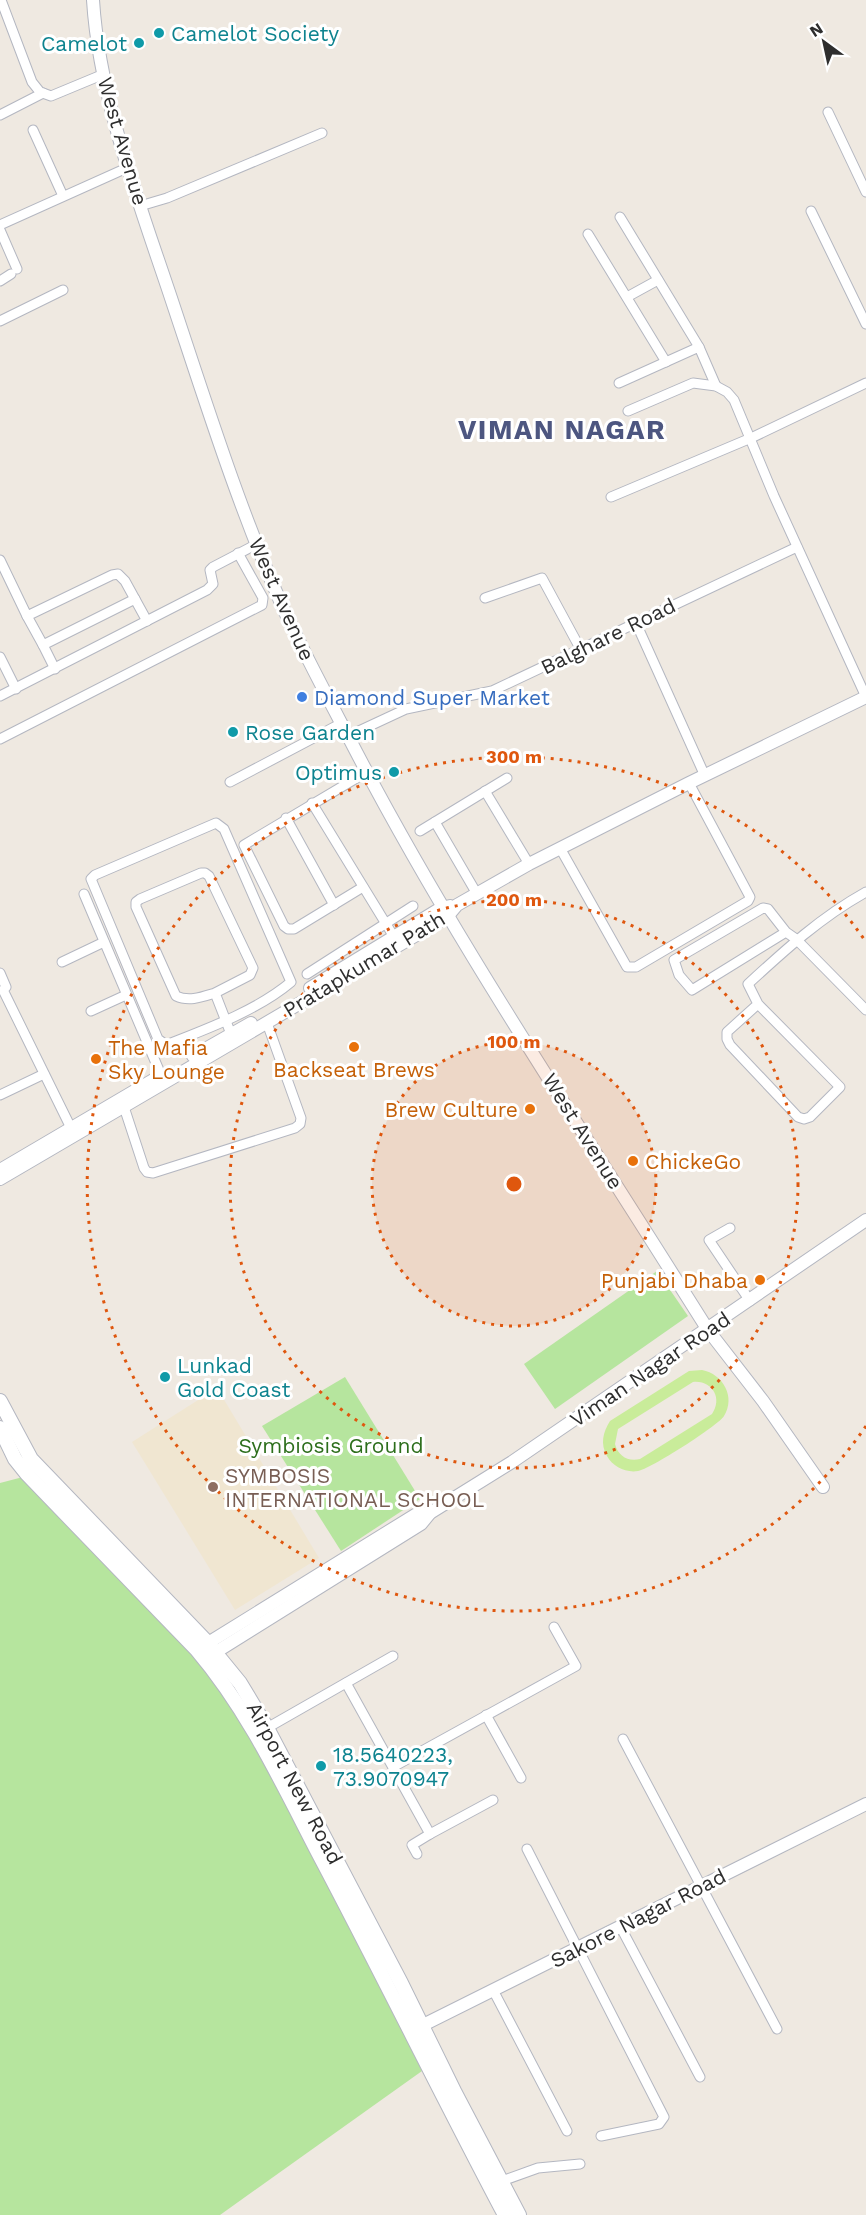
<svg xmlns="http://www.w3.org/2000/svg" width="866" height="2215" font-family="'Work Sans',sans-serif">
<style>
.education{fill:#f0e6d1}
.green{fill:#b6e59e}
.pitch{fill:#c9ec9a;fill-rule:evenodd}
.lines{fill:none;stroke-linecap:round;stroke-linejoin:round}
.minor-casing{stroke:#b4b7c1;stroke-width:11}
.tertiary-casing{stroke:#b4b7c1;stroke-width:14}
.secondary-casing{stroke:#b4b7c1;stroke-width:16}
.minor{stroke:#fff;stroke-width:9}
.tertiary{stroke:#fff;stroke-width:12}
.secondary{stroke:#fff;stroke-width:14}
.ring{fill:none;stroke:#df570e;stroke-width:3;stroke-dasharray:3 6}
.culture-dot{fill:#0f9aa8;stroke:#fff;stroke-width:2}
.shop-dot{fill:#3f7fe0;stroke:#fff;stroke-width:2}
.food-dot{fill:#e8710a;stroke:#fff;stroke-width:2}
.education-dot{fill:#8d6e63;stroke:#fff;stroke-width:2}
.labels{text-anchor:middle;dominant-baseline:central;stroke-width:6;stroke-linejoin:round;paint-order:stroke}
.culture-label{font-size:21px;fill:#0d838f;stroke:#fff;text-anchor:start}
.street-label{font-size:21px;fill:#2e2e2e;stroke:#fff}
.shop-label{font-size:21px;fill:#366cbe;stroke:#fff;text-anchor:start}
.food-label{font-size:21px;fill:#c56008;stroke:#fff;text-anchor:start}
.park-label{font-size:21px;fill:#2c6e1b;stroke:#fff}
.education-label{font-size:21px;fill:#785e54;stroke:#fff;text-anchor:start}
.district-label{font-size:27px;font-weight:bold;letter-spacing:1.5px;fill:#4d5680;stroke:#fff}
.centre{fill:#df570e;stroke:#fff;stroke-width:3}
.ring-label{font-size:18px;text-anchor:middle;font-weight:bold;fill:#df570e;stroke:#fff;stroke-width:6;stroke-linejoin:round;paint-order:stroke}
</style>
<rect width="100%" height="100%" fill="#efe9e1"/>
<polygon class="education" points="217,1388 319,1558 235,1610 132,1442"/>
<g class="green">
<polygon points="657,1271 688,1316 555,1409 524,1364"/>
<polygon points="345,1377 420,1499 341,1551 262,1426"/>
<polygon points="23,1477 210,1671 240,1715 386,1995 422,2071 220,2215 0,2215 0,1483"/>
</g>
<path class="pitch" d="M702,1370C723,1374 736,1397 724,1416C719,1425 649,1470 638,1471C626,1473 613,1467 607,1456C600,1444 603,1432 610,1421L689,1371ZM693,1382C712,1380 723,1398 712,1414L640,1459C628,1462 618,1456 615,1444L618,1429Z"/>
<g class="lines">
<g class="minor-casing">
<g id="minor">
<polyline points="1,0 32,82 40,92 51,96 104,74"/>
<polyline points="828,112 866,192"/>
<polyline points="0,115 43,93"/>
<polyline points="33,130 63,196"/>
<polyline points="140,206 167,198 322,133"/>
<polyline points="811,211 866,324"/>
<polyline points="620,217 699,347"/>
<polyline points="0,225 129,167"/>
<polyline points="0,230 17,269"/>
<polyline points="588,234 666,362"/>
<polyline points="0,281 11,274"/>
<polyline points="627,297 658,280"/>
<polyline points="0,321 63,290"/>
<polyline points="619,383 699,347 716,386"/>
<polyline points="628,411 693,383 716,386 727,392 734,400 774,496 866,697"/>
<polyline points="611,497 751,438 866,383"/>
<polyline points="0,560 27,616 112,575 118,574 125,581 147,621"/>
<polyline points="485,598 542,578 581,650"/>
<polyline points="27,616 43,645"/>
<polyline points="636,623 705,776"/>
<polyline points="0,657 16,689"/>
<polyline points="55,669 43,645 135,599"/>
<polyline points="0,696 207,590 213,584 210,570 213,567 257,544"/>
<polyline points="348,736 406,709 492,691 797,547"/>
<polyline points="0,739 262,605 263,598 238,553"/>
<polyline points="230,782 340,724"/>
<polyline points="485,791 529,864"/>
<polyline points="312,803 394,937"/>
<polyline points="286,818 334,905"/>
<polyline points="435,822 477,894"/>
<path d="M216,823L224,829L291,982C258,1010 207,1029 166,1045L158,1039L91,879L95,875Z"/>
<polyline points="420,831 507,778"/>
<polyline points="560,848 627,967 636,967 748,901 750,897 689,783"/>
<polyline points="363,887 294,929 288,929 284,926 244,845 365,773"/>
<polyline points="84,894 164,1082"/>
<polyline points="786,932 692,990 679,975 674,960 763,908 768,909 786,932 796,939 866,1010"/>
<polyline points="62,962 104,942"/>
<polyline points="0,973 6,987 3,990 71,1128"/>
<polyline points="307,974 413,906"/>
<path d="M215,993L250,975L253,968L209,876L205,873H201L140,899L136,902V907L176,996C189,1002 202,997 215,993L231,1034"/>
<path d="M758,1004L727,1032V1039L730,1045L798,1117L804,1119L810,1117L840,1087L758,1004L748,984C785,950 821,917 866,892"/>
<polyline points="91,1011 126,995"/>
<polyline points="0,1095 44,1074"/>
<polyline points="124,1107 144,1168 147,1172 153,1173 295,1128 300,1124 301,1118 267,1023"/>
<polyline points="730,1228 709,1240 750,1301"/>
<polyline points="346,1683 430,1834"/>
<polyline points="486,1715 521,1778"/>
<polyline points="267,1728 393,1656"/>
<polyline points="623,1739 777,2029"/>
<polyline points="393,1767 576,1666 554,1627"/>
<polyline points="527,1849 664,2117 659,2124 601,2136"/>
<polyline points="417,1854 412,1845 430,1834 493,1800"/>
<polyline points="620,1926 700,2077"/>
<polyline points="493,1990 567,2131"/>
<polyline points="502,2181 538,2168 580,2164"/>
</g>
</g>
<g class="tertiary-casing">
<g id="tertiary">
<path d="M93,0C99,98 140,205 171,298C206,403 239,509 284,610C304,653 327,696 349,738C448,930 569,1109 684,1292L708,1330L763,1401L823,1487"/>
<polyline points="310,988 441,908 450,906"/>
<polyline points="193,1056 251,1023"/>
<polyline points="0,1170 160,1076"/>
<polyline points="0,1179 447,917 457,905 529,864 689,783 866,697"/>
<polyline points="200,1648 415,1515 430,1513"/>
<polyline points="208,1657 421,1524 430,1513 512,1462 866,1220"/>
<polyline points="413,2030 866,1804"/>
</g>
</g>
<g class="secondary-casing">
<g id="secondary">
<polyline points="0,1401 31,1459 204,1639 240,1683 267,1728 401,1983 455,2093 519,2215"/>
<path d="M0,1428L15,1459L27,1474L197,1650C249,1711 283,1785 320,1856C383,1975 442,2096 505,2215"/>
</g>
</g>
<use href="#minor" class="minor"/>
<use href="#tertiary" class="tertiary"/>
<use href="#secondary" class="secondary"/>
</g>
<circle cx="514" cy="1184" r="142" fill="#df570e" fill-opacity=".12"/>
<g class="ring">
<circle cx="514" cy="1184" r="142"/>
<circle cx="514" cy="1184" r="284"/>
<path d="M866 1426A427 427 0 1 1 866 942"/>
</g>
<g class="culture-dot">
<circle cx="159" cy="33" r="6"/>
<circle cx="139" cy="43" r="6"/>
<circle cx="233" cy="732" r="6"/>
<circle cx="394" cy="772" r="6"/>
<circle cx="165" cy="1377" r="6"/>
<circle cx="321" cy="1766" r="6"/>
</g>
<circle class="shop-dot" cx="302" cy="697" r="6"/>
<g class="food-dot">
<circle cx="354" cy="1047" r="6"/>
<circle cx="96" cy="1059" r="6"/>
<circle cx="530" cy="1109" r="6"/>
<circle cx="633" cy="1161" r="6"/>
<circle cx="760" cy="1280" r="6"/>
</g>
<circle class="education-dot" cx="213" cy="1487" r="6"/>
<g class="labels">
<g class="culture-label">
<text x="171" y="33">Camelot Society</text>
<text x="127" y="43" text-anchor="end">Camelot</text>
<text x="245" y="732">Rose Garden</text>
<text x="382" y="772" text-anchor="end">Optimus</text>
<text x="177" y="1365">Lunkad<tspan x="177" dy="24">Gold Coast</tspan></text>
<text x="333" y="1754">18.5640223,<tspan x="333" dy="24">73.9070947</tspan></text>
</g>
<g class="street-label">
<text transform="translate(123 141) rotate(74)">West Avenue</text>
<text transform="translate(282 599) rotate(66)">West Avenue</text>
<text transform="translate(608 636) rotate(-26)">Balghare Road</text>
<text transform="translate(364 964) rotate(-31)">Pratapkumar Path</text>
<text transform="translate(583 1131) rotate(58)">West Avenue</text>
<text transform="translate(650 1369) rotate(-34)">Viman Nagar Road</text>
<text transform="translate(295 1783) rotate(62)">Airport New Road</text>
<text transform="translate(638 1918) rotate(-27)">Sakore Nagar Road</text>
</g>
<g class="shop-label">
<text x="314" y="697">Diamond Super Market</text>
</g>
<g class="food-label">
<text x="108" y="1047">The Mafia<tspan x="108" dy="24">Sky Lounge</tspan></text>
<text x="354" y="1069" text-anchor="middle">Backseat Brews</text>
<text x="518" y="1109" text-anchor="end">Brew Culture</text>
<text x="645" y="1161">ChickeGo</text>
<text x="748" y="1280" text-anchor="end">Punjabi Dhaba</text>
</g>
<g class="park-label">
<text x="331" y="1445">Symbiosis Ground</text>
</g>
<g class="education-label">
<text x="225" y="1475">SYMBOSIS<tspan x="225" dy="24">INTERNATIONAL SCHOOL</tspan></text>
</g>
<g class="district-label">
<text x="562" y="430">VIMAN NAGAR</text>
</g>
</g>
<circle cx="514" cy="1184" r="9" class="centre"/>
<g class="ring-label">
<text x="514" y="763">300 m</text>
<text x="514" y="906">200 m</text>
<text x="514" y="1048">100 m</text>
</g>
<g transform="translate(824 42) rotate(327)" stroke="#ffffff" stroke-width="4.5" paint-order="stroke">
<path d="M0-4.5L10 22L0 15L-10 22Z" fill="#2e2e2e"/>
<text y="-9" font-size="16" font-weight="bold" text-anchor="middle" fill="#2e2e2e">N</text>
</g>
</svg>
